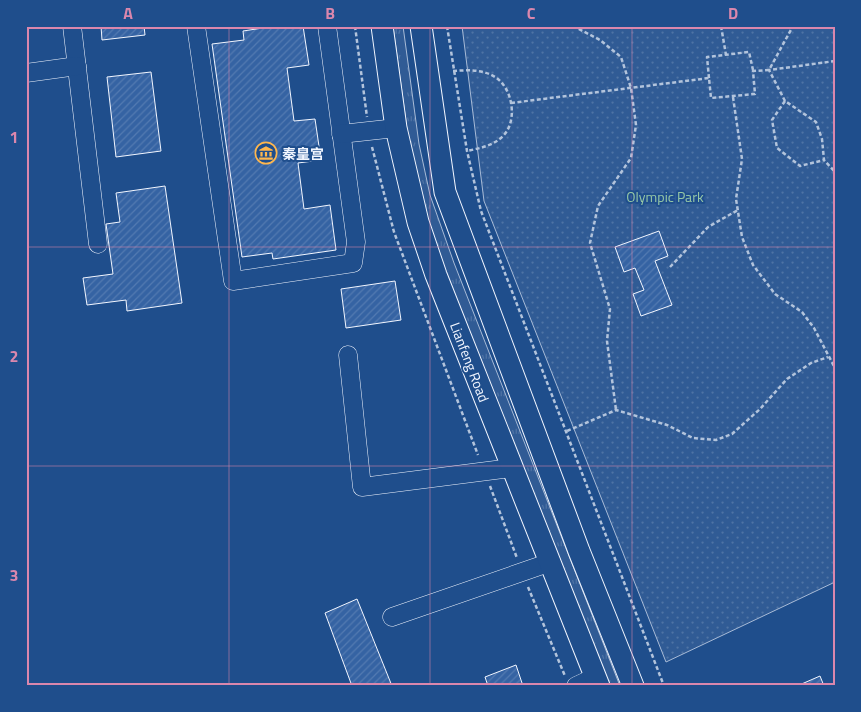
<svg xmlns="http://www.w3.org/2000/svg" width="861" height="712" font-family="'Titillium Web','Noto Sans SC',sans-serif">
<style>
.grass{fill:url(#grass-tufts);stroke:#a8bbd7}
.park{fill:url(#park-dots);stroke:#a8bbd7}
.building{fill:url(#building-hatch);stroke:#f2f6ff}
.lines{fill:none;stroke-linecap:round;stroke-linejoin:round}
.minor-casing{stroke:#f2f6ff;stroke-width:19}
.major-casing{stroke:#f2f6ff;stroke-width:23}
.path{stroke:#b3c4dc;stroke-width:2.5;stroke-dasharray:4 2.5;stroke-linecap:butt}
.minor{stroke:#1f4e8c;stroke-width:18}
.major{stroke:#1f4e8c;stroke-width:21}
.grid{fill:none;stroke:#da87ad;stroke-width:1;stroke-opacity:0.55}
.labels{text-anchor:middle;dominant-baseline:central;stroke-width:4;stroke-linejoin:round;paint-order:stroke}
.poi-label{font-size:14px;font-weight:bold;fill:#f2f6ff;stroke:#1f4e8c;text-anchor:start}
.park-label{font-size:14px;fill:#97c8a6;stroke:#1f4e8c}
.street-label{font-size:14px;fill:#f2f6ff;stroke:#1f4e8c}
.neatline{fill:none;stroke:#da87ad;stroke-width:2}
.grid-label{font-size:16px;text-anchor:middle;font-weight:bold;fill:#da87ad}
</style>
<defs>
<pattern id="grass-tufts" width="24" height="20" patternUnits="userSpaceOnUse" patternTransform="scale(1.25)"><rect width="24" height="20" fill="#305b95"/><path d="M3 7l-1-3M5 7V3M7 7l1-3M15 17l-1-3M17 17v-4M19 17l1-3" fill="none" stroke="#4e73a5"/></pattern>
<pattern id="park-dots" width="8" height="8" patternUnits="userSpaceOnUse" patternTransform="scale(1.25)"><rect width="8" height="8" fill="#305b95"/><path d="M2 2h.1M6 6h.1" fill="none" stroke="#4e73a5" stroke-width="1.8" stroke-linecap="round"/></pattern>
<pattern id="building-hatch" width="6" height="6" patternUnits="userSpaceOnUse" patternTransform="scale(1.25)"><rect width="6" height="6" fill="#3563a3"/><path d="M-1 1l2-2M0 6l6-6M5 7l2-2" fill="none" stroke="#537ab1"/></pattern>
</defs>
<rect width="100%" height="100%" fill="#1f4e8c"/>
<polygon class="grass" points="393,26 403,26 419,144 430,195 454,263 620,686 608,686 442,267 421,202 410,151"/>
<polygon class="park" points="462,26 835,26 835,582 666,662 484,201"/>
<g class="building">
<polygon points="101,26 144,26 145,35 102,40"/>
<polygon points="276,26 303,26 309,65 287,68 294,121 315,119 321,160 298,163 304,209 330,205 336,250 273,259 272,253 242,257 212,44 244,40 243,31"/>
<polygon points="151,72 161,151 116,157 107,77"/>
<polygon points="165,186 182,303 127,311 126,300 87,305 83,278 113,274 106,224 120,222 116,193"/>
<polygon points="659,231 668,256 655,261 672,305 641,316 633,294 644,290 635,268 624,272 615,247"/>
<polygon points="395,281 401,320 346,328 341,289"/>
<polygon points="357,599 392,686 352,686 325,613"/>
<polygon points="516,665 523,686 488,686 485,677"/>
<polygon points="820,676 824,686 797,686"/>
</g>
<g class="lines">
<g class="minor-casing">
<g id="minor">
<polyline points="72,26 98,244"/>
<polyline points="196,26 233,281 353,263 356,242 327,26"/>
<polyline points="26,73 77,66"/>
<polyline points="341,134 396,128"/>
<polyline points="348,355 362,487 511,468"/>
<polyline points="392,617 551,562"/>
<polyline points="576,686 595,677"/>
</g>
</g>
<g class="major-casing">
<g id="major">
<polyline points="382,26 396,128 418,222 436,275 599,686"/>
<polyline points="421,26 445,192 579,551 633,686"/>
</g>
</g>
<g class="path">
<polyline points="355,26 367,117"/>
<polyline points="447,26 467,151 481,211 664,686"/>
<polyline points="573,26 600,40 621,57 631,88 636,125 631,158 598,206 590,243 610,309 607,341 616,410"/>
<polyline points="721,26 726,55"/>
<polyline points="835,61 769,70 785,101 816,122 822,139 824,160 835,172"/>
<path d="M453,71C468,70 482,69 495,77C513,88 518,121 503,136C493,146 480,148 467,151"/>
<polyline points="709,78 707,57 749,52 753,70"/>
<polyline points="733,97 742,159 736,199 742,237 753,265 775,294 802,312 814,328 835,368"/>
<polyline points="785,101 772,120 777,148 800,166 824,160"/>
<polyline points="511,103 709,78 711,98 755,94 753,71 769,70 793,26"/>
<polyline points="372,147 394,232 478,455"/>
<polyline points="670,267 708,227 738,210"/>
<polyline points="567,431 616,410 667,425 693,438 716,440 732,434 760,409 787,379 811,363 828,357"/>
<polyline points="490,486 517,558"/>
<polyline points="528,587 565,676"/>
</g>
<use href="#minor" class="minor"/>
<use href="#major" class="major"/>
</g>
<path class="grid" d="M229,26V686M430,26V686M632,26V686M26,247H835M26,466H835"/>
<defs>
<g id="museum-ring" transform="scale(1.125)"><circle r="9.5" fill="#1f4e8c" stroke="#ffb74d" stroke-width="1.5"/><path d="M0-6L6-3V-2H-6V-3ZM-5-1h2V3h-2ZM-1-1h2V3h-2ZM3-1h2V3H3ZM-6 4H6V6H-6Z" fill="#ffb74d"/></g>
</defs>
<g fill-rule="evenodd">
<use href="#museum-ring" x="266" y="153"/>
</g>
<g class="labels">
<g class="poi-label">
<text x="282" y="153">秦皇宫</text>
</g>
<g class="park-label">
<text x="665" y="196">Olympic Park</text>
</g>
<g class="street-label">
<text transform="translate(470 362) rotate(69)">Lianfeng Road</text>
</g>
</g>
<rect width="861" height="712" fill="none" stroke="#1f4e8c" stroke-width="55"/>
<rect x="28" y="28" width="806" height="656" class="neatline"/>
<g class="grid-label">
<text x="128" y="19">A</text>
<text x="330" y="19">B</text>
<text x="531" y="19">C</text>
<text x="733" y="19">D</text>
<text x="14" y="143">1</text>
<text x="14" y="362">2</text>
<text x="14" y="581">3</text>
</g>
</svg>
